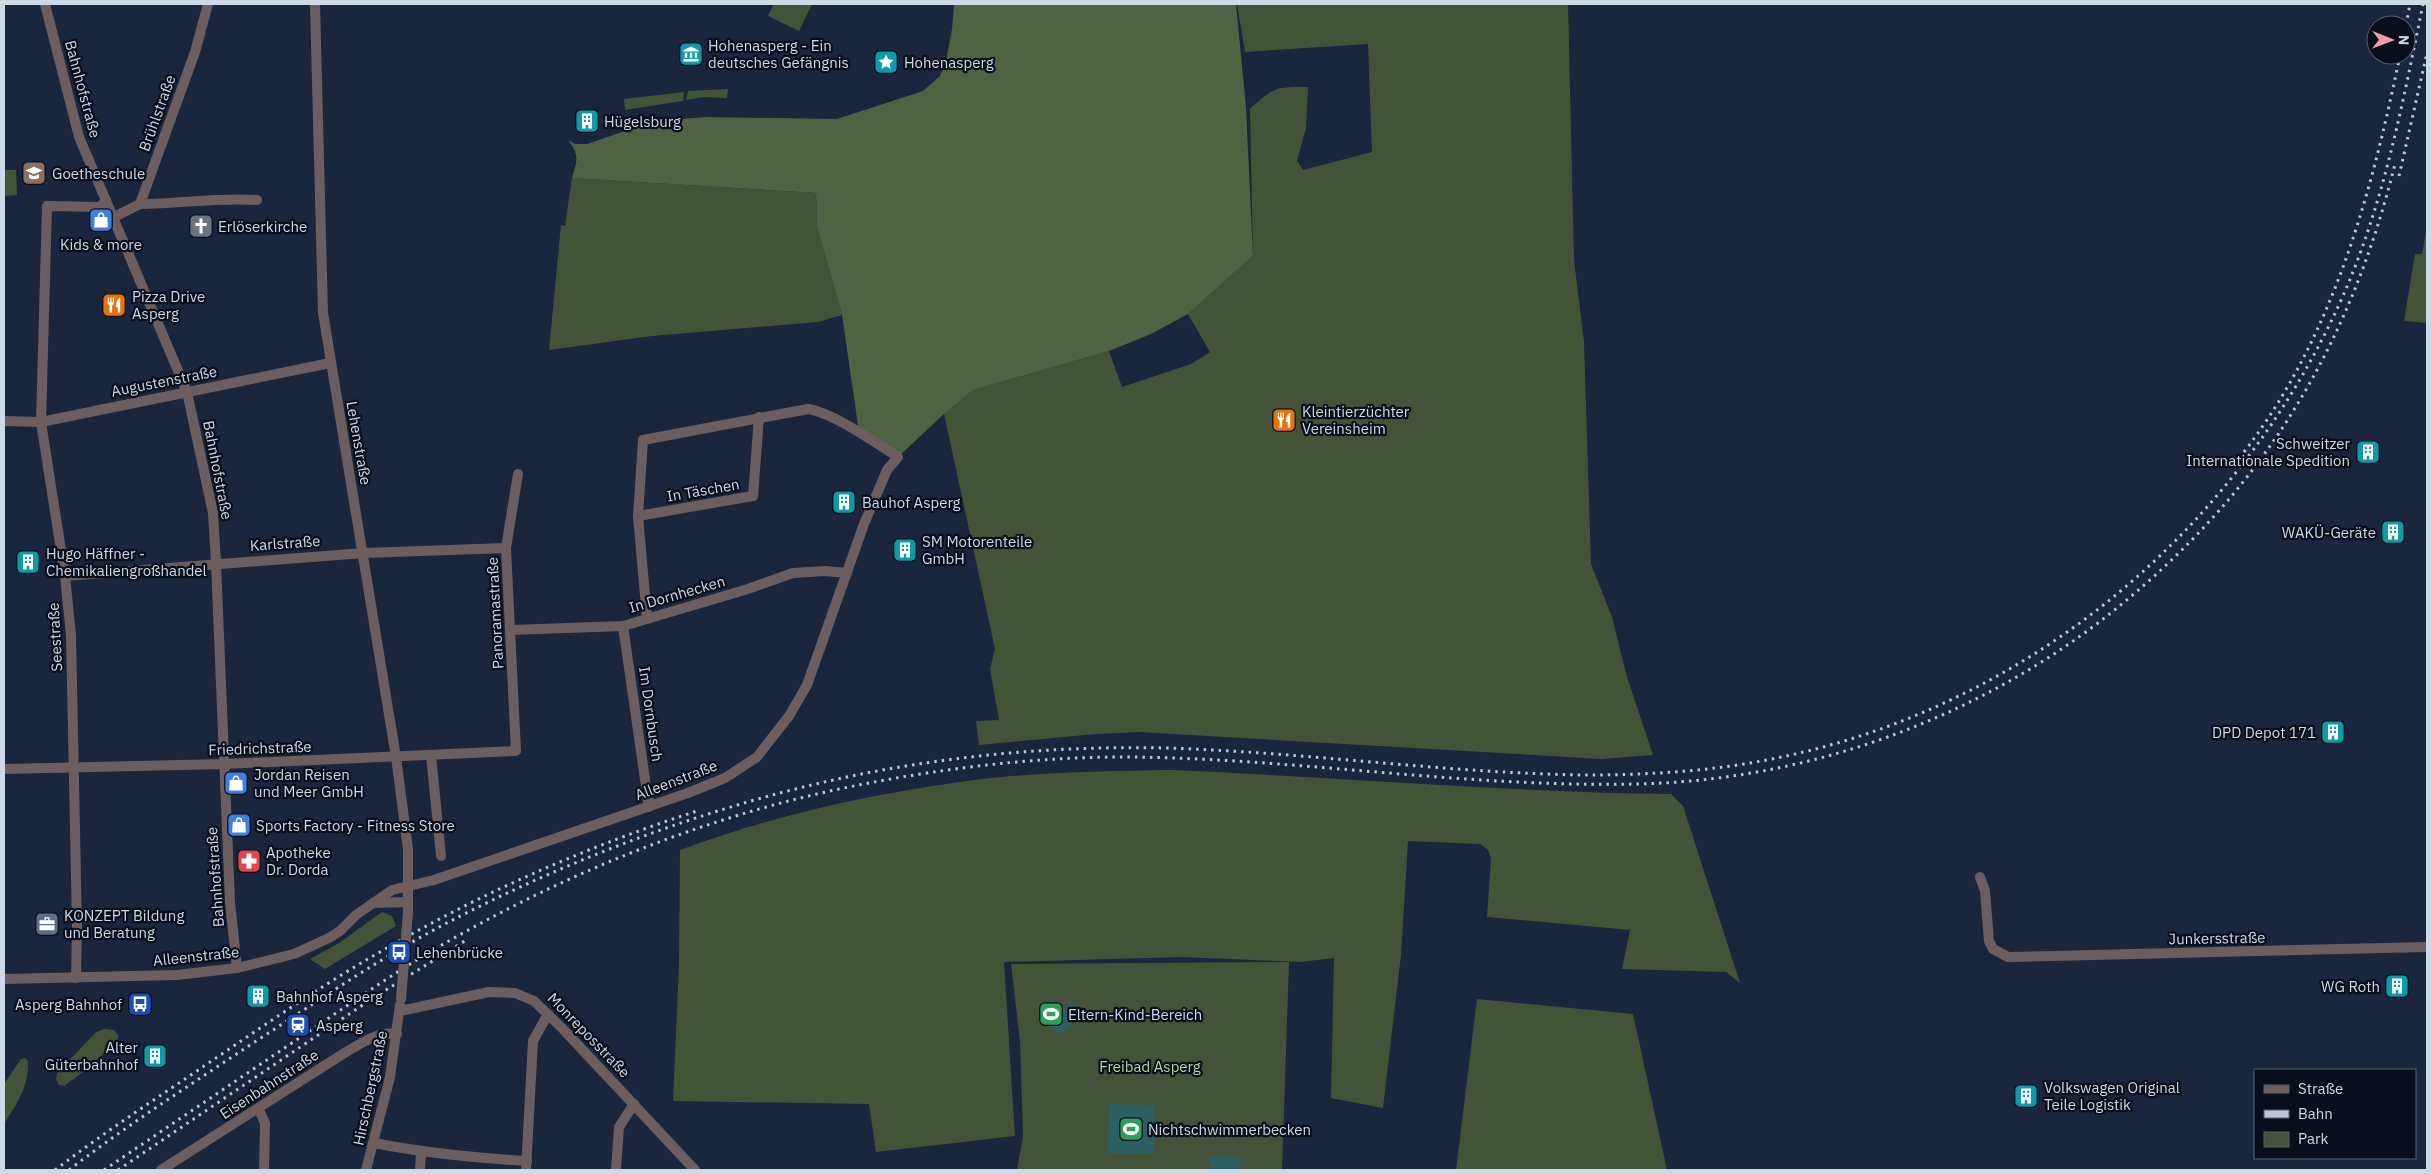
<svg xmlns="http://www.w3.org/2000/svg" width="2431" height="1174" font-family="'IBM Plex Sans',sans-serif">
<style>
.green{fill:#445338}
.forest{fill:#506242}
.water{fill:#2b5f61}
.lines{fill:none;stroke-linecap:round;stroke-linejoin:round}
.minor{stroke:#6d5d5e;stroke-width:10}
.rail{stroke:#bdc6d6;stroke-width:3;stroke-dasharray:2.5 5;stroke-linecap:butt}
.minor-bridge{stroke:#6d5d5e;stroke-width:10}
.labels{text-anchor:middle;dominant-baseline:central;stroke-width:4.5;stroke-linejoin:round;paint-order:stroke}
.poi-label{font-size:15px;fill:#cfd8e7;stroke:#090f1a;text-anchor:start}
.street-label{font-size:15px;fill:#cfd8e7;stroke:#090f1a}
.park-label{font-size:15px;fill:#b5d69d;stroke:#090f1a}
</style>
<rect width="100%" height="100%" fill="#19263d"/>
<g class="green">
<polygon points="774,4 812,4 799,31 768,16"/>
<path d="M1237,4H1568L1574,260L1584,342L1591,564L1612,617L1627,677L1653,755L1601,759L1139,732L1096,734L979,745L976,721L999,720L990,669L995,649L944,414L973,390L1109,351L1122,387L1191,364L1210,352L1188,314L1253,256L1250,109C1274,87 1275,87 1308,87L1306,128L1297,161L1303,170L1372,152L1368,44L1245,52Z"/>
<polygon points="728,89 727,98 705,97 686,100 688,91"/>
<polygon points="684,92 683,101 625,110 624,99"/>
<polygon points="4,170 16,170 17,195 4,196"/>
<polygon points="572,178 816,193 817,227 842,315 818,322 652,336 549,350 561,225 565,226"/>
<polygon points="2427,226 2427,323 2404,321 2415,254 2422,254"/>
<path d="M1172,770C1338,777 1504,792 1671,794L1683,806L1740,983L1726,972L1622,969L1630,930L1487,917L1491,858L1488,850L1480,844L1408,841L1401,955L1383,1108L1331,1098L1334,958L1300,962L1182,957L1004,962L1015,1136L876,1152L869,1104L673,1101L679,964L680,850C777,814 879,792 982,779C1045,772 1109,771 1172,770Z"/>
<polygon points="382,912 392,916 396,926 325,969 310,959 339,943"/>
<polygon points="1289,962 1282,1170 1017,1170 1023,1136 1020,1041 1011,964"/>
<polygon points="1477,999 1633,1014 1667,1170 1456,1170"/>
<polygon points="105,1029 114,1030 118,1035 118,1041 83,1072 64,1086 59,1085 56,1080 57,1073 62,1068 96,1032"/>
<path d="M25,1058L28,1061C29,1087 17,1103 4,1124V1084L21,1059Z"/>
</g>
<path class="forest" d="M954,4H1236L1246,108L1253,256L1188,314L1151,334L1109,351L973,390L944,414L898,457L859,432L842,315L817,227L816,193L572,178C577,160 580,156 568,140L575,144H587L625,131L665,120L682,119L706,117L837,119L923,91L940,76L946,61L952,29Z"/>
<g class="water">
<path d="M1053,998L1061,1016L1069,1001C1076,1005 1080,1012 1080,1020H1073L1072,1025L1065,1032H1054L1047,1023L1042,1025C1040,1013 1042,1005 1053,998Z"/>
<polygon points="1109,1104 1155,1105 1154,1154 1108,1153"/>
<polygon points="1209,1156 1241,1157 1240,1170 1209,1170"/>
</g>
<g class="lines">
<g class="minor">
<polyline points="45,4 79,137 187,392 213,513 216,563 230,902 237,968"/>
<polyline points="315,4 323,313 396,757 408,849 408,911"/>
<path d="M140,204C179,204 218,197 257,200"/>
<polyline points="114,217 140,204 195,52 208,4"/>
<polyline points="4,421 41,422 330,363"/>
<polyline points="638,516 753,496 759,417"/>
<polyline points="65,576 364,553 506,548"/>
<polyline points="623,626 649,807"/>
<polyline points="511,630 623,626 748,589 793,573 825,571 847,573"/>
<polyline points="431,755 441,856"/>
<polyline points="4,769 224,764 516,751 506,548 518,474"/>
<polyline points="1980,877 1985,891 1989,941 1993,949 2008,957 2427,947"/>
<polyline points="373,903 408,902"/>
<polyline points="76,978 77,927 71,635 65,576 41,422 47,206 100,207 106,200"/>
<path d="M4,979L177,975L237,968L294,954L329,938L340,931L356,915L392,890L434,880L688,793L725,778L757,757L789,716L807,685L864,524L887,470L898,457C874,442 836,414 808,409L643,440L638,516L647,618"/>
<polyline points="400,1011 489,992 515,993 534,1001 563,1029 695,1170"/>
<polyline points="259,1110 265,1123 264,1170"/>
<path d="M374,1143C425,1153 475,1158 527,1161"/>
<path d="M161,1170L346,1052C362,1043 378,1031 397,1034"/>
<polyline points="366,1170 390,1077 400,1005"/>
<polyline points="420,1170 421,1152"/>
<polyline points="526,1170 533,1041 548,1014"/>
<polyline points="616,1170 619,1127 634,1104"/>
</g>
<g class="rail">
<polyline points="2406,25 2410,4"/>
<polyline points="2399,176 2427,53"/>
<path d="M2244,452C2333,336 2371,196 2400,55"/>
<path d="M55,1170C106,1131 160,1096 213,1060C272,1020 331,979 394,944C490,889 592,845 697,811"/>
<path d="M69,1170C126,1126 187,1087 247,1047C312,1005 375,961 443,925C584,851 750,791 906,766C992,752 1079,746 1165,748C1305,752 1444,773 1584,775C1642,775 1699,772 1756,762C2012,717 2228,543 2337,309C2382,213 2402,107 2423,4"/>
<path d="M104,1170C175,1122 246,1074 317,1026C354,1001 391,975 430,952C565,872 715,812 869,783C953,767 1039,757 1125,757C1296,758 1466,788 1637,784C1822,780 2004,709 2143,586C2275,471 2353,333 2395,164"/>
<polyline points="118,1170 373,998 468,939"/>
</g>
<polyline class="minor-bridge" points="401,999 408,911"/>
</g>
<defs>
<g id="museum-square" transform="scale(1.25)"><rect x="-9" y="-9" width="18" height="18" rx="4" fill="#0f9aa8" stroke="#090f1a"/><path d="M0-6L6-3V-2H-6V-3ZM-5-1h2V3h-2ZM-1-1h2V3h-2ZM3-1h2V3H3ZM-6 4H6V6H-6Z" fill="#fff"/></g>
<g id="sight-square" transform="scale(1.25)"><rect x="-9" y="-9" width="18" height="18" rx="4" fill="#0f9aa8" stroke="#090f1a"/><path d="M0-6L1.8-2.2L6-1.7L2.9 1.2L3.7 5.4L0 3.3L-3.7 5.4L-2.9 1.2L-6-1.7L-1.8-2.2Z" fill="#fff"/></g>
<g id="building-square" transform="scale(1.25)"><rect x="-9" y="-9" width="18" height="18" rx="4" fill="#0f9aa8" stroke="#090f1a"/><path d="M-4-6H4V6H1V3H-1V6H-4ZM-2.5-4.3h1.7v1.8h-1.7ZM.8-4.3h1.7v1.8H.8ZM-2.5-1h1.7V.8h-1.7ZM.8-1h1.7V.8H.8Z" fill="#fff"/></g>
<g id="school-square" transform="scale(1.25)"><rect x="-9" y="-9" width="18" height="18" rx="4" fill="#8d6e63" stroke="#090f1a"/><path d="M0-5L7-2L0 1L-7-2ZM-4 1L0 2.5L4 1V4Q0 6-4 4Z" fill="#fff"/></g>
<g id="shop-square" transform="scale(1.25)"><rect x="-9" y="-9" width="18" height="18" rx="4" fill="#3f7fe0" stroke="#090f1a"/><path d="M-5-2.5h2.3a2.7 3.5 0 0 1 5.4 0H5L5.5 6h-11ZM-1.5-2.5h3a1.5 2.3 0 0 0-3 0Z" fill="#fff"/></g>
<g id="church-square" transform="scale(1.25)"><rect x="-9" y="-9" width="18" height="18" rx="4" fill="#6b7280" stroke="#090f1a"/><path d="M-1.2-6h2.4v3.5h3.3v2.4h-3.3V6h-2.4V-.1h-3.3v-2.4h3.3Z" fill="#fff"/></g>
<g id="restaurant-square" transform="scale(1.25)"><rect x="-9" y="-9" width="18" height="18" rx="4" fill="#e8710a" stroke="#090f1a"/><path d="M-5-6h1v4h1v-4h1v4h1v-4h1v5L-1.5 .5V6h-2V.5L-5-1ZM5-6V6H3V1.5H1.5Q1.5-4 5-6Z" fill="#fff"/></g>
<g id="pharmacy-square" transform="scale(1.25)"><rect x="-9" y="-9" width="18" height="18" rx="4" fill="#e0444e" stroke="#090f1a"/><path d="M-2-6h4v4h4v4h-4v4h-4v-4h-4v-4h4Z" fill="#fff"/></g>
<g id="office-square" transform="scale(1.25)"><rect x="-9" y="-9" width="18" height="18" rx="4" fill="#5c6f8a" stroke="#090f1a"/><path d="M-6-3h4V-5.5h4V-3h4V5H-6ZM-1-4.5V-3h2v-1.5ZM-6 0V1H6V0Z" fill="#fff"/></g>
<g id="bus-square" transform="scale(1.25)"><rect x="-9" y="-9" width="18" height="18" rx="4" fill="#1a4fb4" stroke="#090f1a"/><path d="M-5-6H5V4H4V6H2V4H-2V6H-4V4H-5ZM-3.5-4V0h7V-4ZM-3.5 1.2v1.5H-2V1.2ZM2 1.2v1.5H3.5V1.2Z" fill="#fff"/></g>
<g id="stadium-square" transform="scale(1.25)"><rect x="-9" y="-9" width="18" height="18" rx="4" fill="#2e9e5b" stroke="#090f1a"/><path d="M0-5a6.5 5 0 1 0 0 10a6.5 5 0 1 0 0-10ZM-3.5-1.8h7v3.6h-7Z" fill="#fff"/></g>
<g id="station-square" transform="scale(1.25)"><rect x="-9" y="-9" width="18" height="18" rx="4" fill="#1a4fb4" stroke="#090f1a"/><path d="M-3-6H3Q5-6 5-4V2Q5 4 3 4L4.5 6H3L1.5 4h-3L-3 6H-4.5L-3 4Q-5 4-5 2V-4Q-5-6-3-6ZM-3.5-4v3h7v-3ZM-3.5 1v1.5H-2V1ZM2 1v1.5H3.5V1Z" fill="#fff"/></g>
</defs>
<g fill-rule="evenodd">
<use href="#museum-square" x="691" y="54"/>
<use href="#sight-square" x="886" y="62"/>
<use href="#building-square" x="587" y="121"/>
<use href="#school-square" x="34" y="173"/>
<use href="#shop-square" x="101" y="220"/>
<use href="#church-square" x="201" y="226"/>
<use href="#restaurant-square" x="114" y="305"/>
<use href="#restaurant-square" x="1284" y="420"/>
<use href="#building-square" x="2368" y="452"/>
<use href="#building-square" x="844" y="502"/>
<use href="#building-square" x="2393" y="532"/>
<use href="#building-square" x="905" y="550"/>
<use href="#building-square" x="28" y="562"/>
<use href="#building-square" x="2333" y="732"/>
<use href="#shop-square" x="236" y="783"/>
<use href="#shop-square" x="239" y="825"/>
<use href="#pharmacy-square" x="249" y="861"/>
<use href="#office-square" x="47" y="924"/>
<use href="#bus-square" x="399" y="952"/>
<use href="#building-square" x="2397" y="986"/>
<use href="#building-square" x="258" y="996"/>
<use href="#bus-square" x="140" y="1004"/>
<use href="#stadium-square" x="1051" y="1014"/>
<use href="#station-square" x="298" y="1025"/>
<use href="#building-square" x="155" y="1056"/>
<use href="#building-square" x="2026" y="1096"/>
<use href="#stadium-square" x="1131" y="1129"/>
</g>
<g class="labels">
<g class="poi-label">
<text x="708" y="45">Hohenasperg - Ein<tspan x="708" dy="17">deutsches Gefängnis</tspan></text>
<text x="904" y="62">Hohenasperg</text>
<text x="604" y="121">Hügelsburg</text>
<text x="52" y="173">Goetheschule</text>
<text x="218" y="226">Erlöserkirche</text>
<text x="101" y="244" text-anchor="middle">Kids &amp; more</text>
<text x="132" y="296">Pizza Drive<tspan x="132" dy="17">Asperg</tspan></text>
<text x="1302" y="411">Kleintierzüchter<tspan x="1302" dy="17">Vereinsheim</tspan></text>
<text x="2350" y="443" text-anchor="end">Schweitzer<tspan x="2350" dy="17">Internationale Spedition</tspan></text>
<text x="862" y="502">Bauhof Asperg</text>
<text x="2376" y="532" text-anchor="end">WAKÜ-Geräte</text>
<text x="922" y="541">SM Motorenteile<tspan x="922" dy="17">GmbH</tspan></text>
<text x="46" y="553">Hugo Häffner -<tspan x="46" dy="17">Chemikaliengroßhandel</tspan></text>
<text x="2316" y="732" text-anchor="end">DPD Depot 171</text>
<text x="254" y="774">Jordan Reisen<tspan x="254" dy="17">und Meer GmbH</tspan></text>
<text x="256" y="825">Sports Factory - Fitness Store</text>
<text x="266" y="852">Apotheke<tspan x="266" dy="17">Dr. Dorda</tspan></text>
<text x="64" y="915">KONZEPT Bildung<tspan x="64" dy="17">und Beratung</tspan></text>
<text x="416" y="952">Lehenbrücke</text>
<text x="2380" y="986" text-anchor="end">WG Roth</text>
<text x="276" y="996">Bahnhof Asperg</text>
<text x="122" y="1004" text-anchor="end">Asperg Bahnhof</text>
<text x="1068" y="1014">Eltern-Kind-Bereich</text>
<text x="316" y="1025">Asperg</text>
<text x="138" y="1047" text-anchor="end">Alter<tspan x="138" dy="17">Güterbahnhof</tspan></text>
<text x="2044" y="1087">Volkswagen Original<tspan x="2044" dy="17">Teile Logistik</tspan></text>
<text x="1148" y="1129">Nichtschwimmerbecken</text>
</g>
<g class="street-label">
<text transform="translate(83 89) rotate(75)">Bahnhofstraße</text>
<text transform="translate(157 113) rotate(-70)">Brühlstraße</text>
<text transform="translate(164 381) rotate(-11)">Augustenstraße</text>
<text transform="translate(359 443) rotate(80)">Lehenstraße</text>
<text transform="translate(218 470) rotate(79)">Bahnhofstraße</text>
<text transform="translate(703 490) rotate(-10)">In Täschen</text>
<text transform="translate(285 543) rotate(-4)">Karlstraße</text>
<text transform="translate(677 594) rotate(-16)">In Dornhecken</text>
<text transform="translate(495 613) rotate(-93)">Panoramastraße</text>
<text transform="translate(55 637) rotate(-93)">Seestraße</text>
<text transform="translate(651 714) rotate(82)">Im Dornbusch</text>
<text transform="translate(260 748) rotate(-2)">Friedrichstraße</text>
<text transform="translate(676 780) rotate(-21)">Alleenstraße</text>
<text transform="translate(215 877) rotate(-94)">Bahnhofstraße</text>
<text transform="translate(2217 938) rotate(-1)">Junkersstraße</text>
<text transform="translate(196 956) rotate(-6)">Alleenstraße</text>
<text transform="translate(589 1035) rotate(46)">Monreposstraße</text>
<text transform="translate(269 1084) rotate(-33)">Eisenbahnstraße</text>
<text transform="translate(370 1088) rotate(-78)">Hirschbergstraße</text>
</g>
<g class="park-label">
<text x="1150" y="1066">Freibad Asperg</text>
</g>
</g>
<rect width="2431" height="1174" fill="none" stroke="#cfd8e7" stroke-width="10"/>
<rect x="2254" y="1069" width="162" height="90" fill="#090f1a" stroke="#585f6c"/>
<rect x="2264" y="1085" width="25" height="8" fill="#6d5d5e" stroke="#585f6c"/>
<text x="2298" y="1094" font-size="15" fill="#cfd8e7">Straße</text>
<rect x="2264" y="1110" width="25" height="8" fill="#bdc6d6" stroke="#585f6c"/>
<text x="2298" y="1119" font-size="15" fill="#cfd8e7">Bahn</text>
<rect x="2264" y="1132" width="25" height="15" fill="#445338" stroke="#585f6c"/>
<text x="2298" y="1144" font-size="15" fill="#cfd8e7">Park</text>
<g transform="translate(2391 40) rotate(91)"><circle r="24" fill="#090f1a" stroke="#585f6c"/>
<path d="M0-4L9 19L0 12L-9 19Z" fill="#f39aa9"/>
<text y="-8" font-size="14" font-weight="bold" text-anchor="middle" fill="#cfd8e7">N</text>
</g>
</svg>
